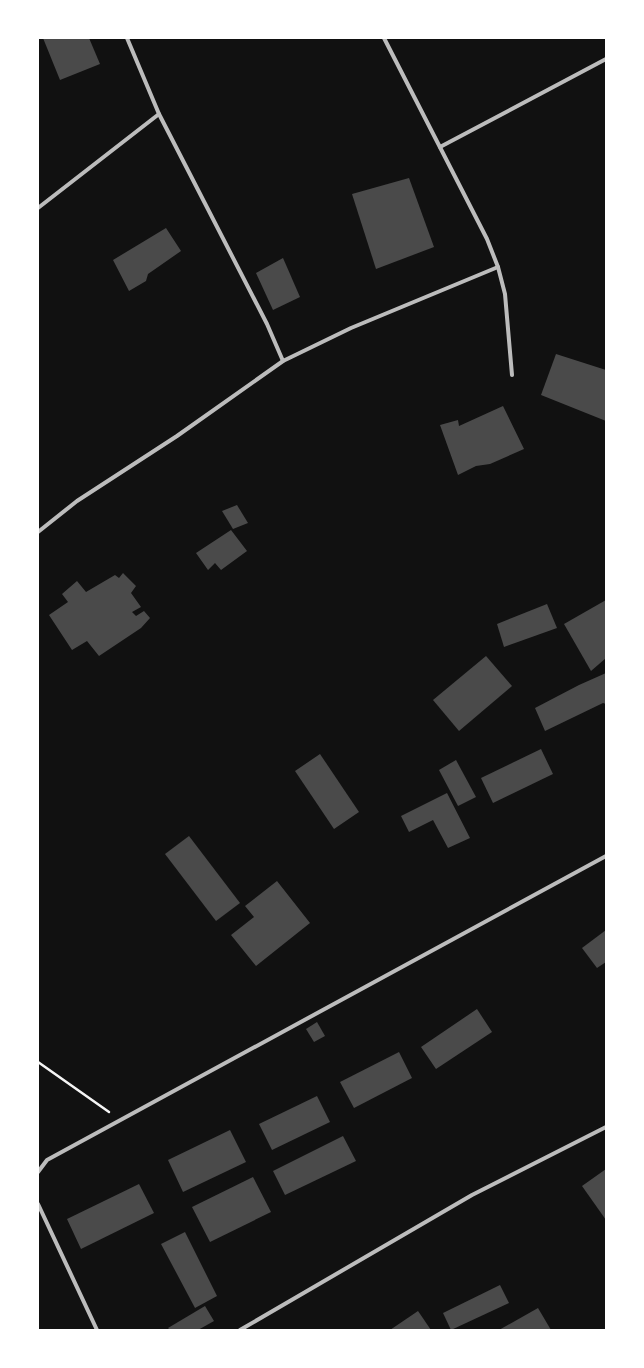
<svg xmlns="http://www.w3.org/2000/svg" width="644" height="1368" font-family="'Space Grotesk',sans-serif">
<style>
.building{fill:#4a4a4a}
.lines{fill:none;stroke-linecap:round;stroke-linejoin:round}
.path{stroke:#f5f5f5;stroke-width:2.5}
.minor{stroke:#bcbcbc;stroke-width:4}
</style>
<rect width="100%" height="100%" fill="#111"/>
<g class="building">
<polygon points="43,38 89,38 100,64 60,80"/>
<polygon points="409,178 434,247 376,269 352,194"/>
<polygon points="166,228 181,251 148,274 146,281 129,291 113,260"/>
<polygon points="283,258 300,297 273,310 256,273"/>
<polygon points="556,354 606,370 606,421 541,395"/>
<polygon points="503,406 524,449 490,464 476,466 458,475 440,425 458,420 459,426"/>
<polygon points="237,505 248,523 233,529 222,511"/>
<polygon points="231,530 247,551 221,570 215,563 208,570 196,553"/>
<polygon points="123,573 136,586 131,593 141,607 132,612 136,616 144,611 150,618 141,628 99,656 87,641 72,650 49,615 68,602 62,594 77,581 86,592 115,575 119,578"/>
<polygon points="606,600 606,658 591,671 564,624"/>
<polygon points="547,604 557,628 504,647 497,624"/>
<polygon points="486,656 512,686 459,731 433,700"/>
<polygon points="606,673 606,704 603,703 545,731 535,708 579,685"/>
<polygon points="541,749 553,774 493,803 481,778"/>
<polygon points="320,754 359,812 334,829 295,771"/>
<polygon points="456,760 476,797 458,806 439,770"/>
<polygon points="447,793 470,838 448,848 433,820 409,832 401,816"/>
<polygon points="189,836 240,903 216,921 165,854"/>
<polygon points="277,881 310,923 256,966 231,935 254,917 245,906"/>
<polygon points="606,930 606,962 597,968 582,948"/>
<polygon points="477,1009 492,1032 436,1069 421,1047"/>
<polygon points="317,1022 325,1036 314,1042 306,1029"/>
<polygon points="399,1052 412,1078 354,1108 340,1082"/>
<polygon points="317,1096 330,1122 272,1150 259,1124"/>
<polygon points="230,1130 246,1162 183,1192 168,1160"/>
<polygon points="343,1136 356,1161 285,1195 273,1171"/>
<polygon points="606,1169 606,1220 582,1186"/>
<polygon points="253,1177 271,1212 210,1242 192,1207"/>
<polygon points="139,1184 154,1213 81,1249 67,1219"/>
<polygon points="185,1232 217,1296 195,1308 161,1244"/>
<polygon points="500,1285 509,1303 451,1330 443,1313"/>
<polygon points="205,1306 214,1321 198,1330 170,1330 168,1328"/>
<polygon points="538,1308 551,1330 499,1330"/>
<polygon points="418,1311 431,1330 390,1330"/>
</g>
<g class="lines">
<polyline class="path" points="38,1062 109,1112"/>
<g class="minor">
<polyline points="127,38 159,114 267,324 283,361 351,328 498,267"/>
<polyline points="384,38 487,239 498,267 505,294 512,375"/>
<polyline points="440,147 606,59"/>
<polyline points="38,208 159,114"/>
<polyline points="38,532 77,501 177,436 283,361"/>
<polyline points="38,1172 47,1160 606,856"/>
<polyline points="38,1204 97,1330"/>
<polyline points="240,1330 472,1195 606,1127"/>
</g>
</g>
<rect width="644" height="1368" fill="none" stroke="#ffffff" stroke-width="78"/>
</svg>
